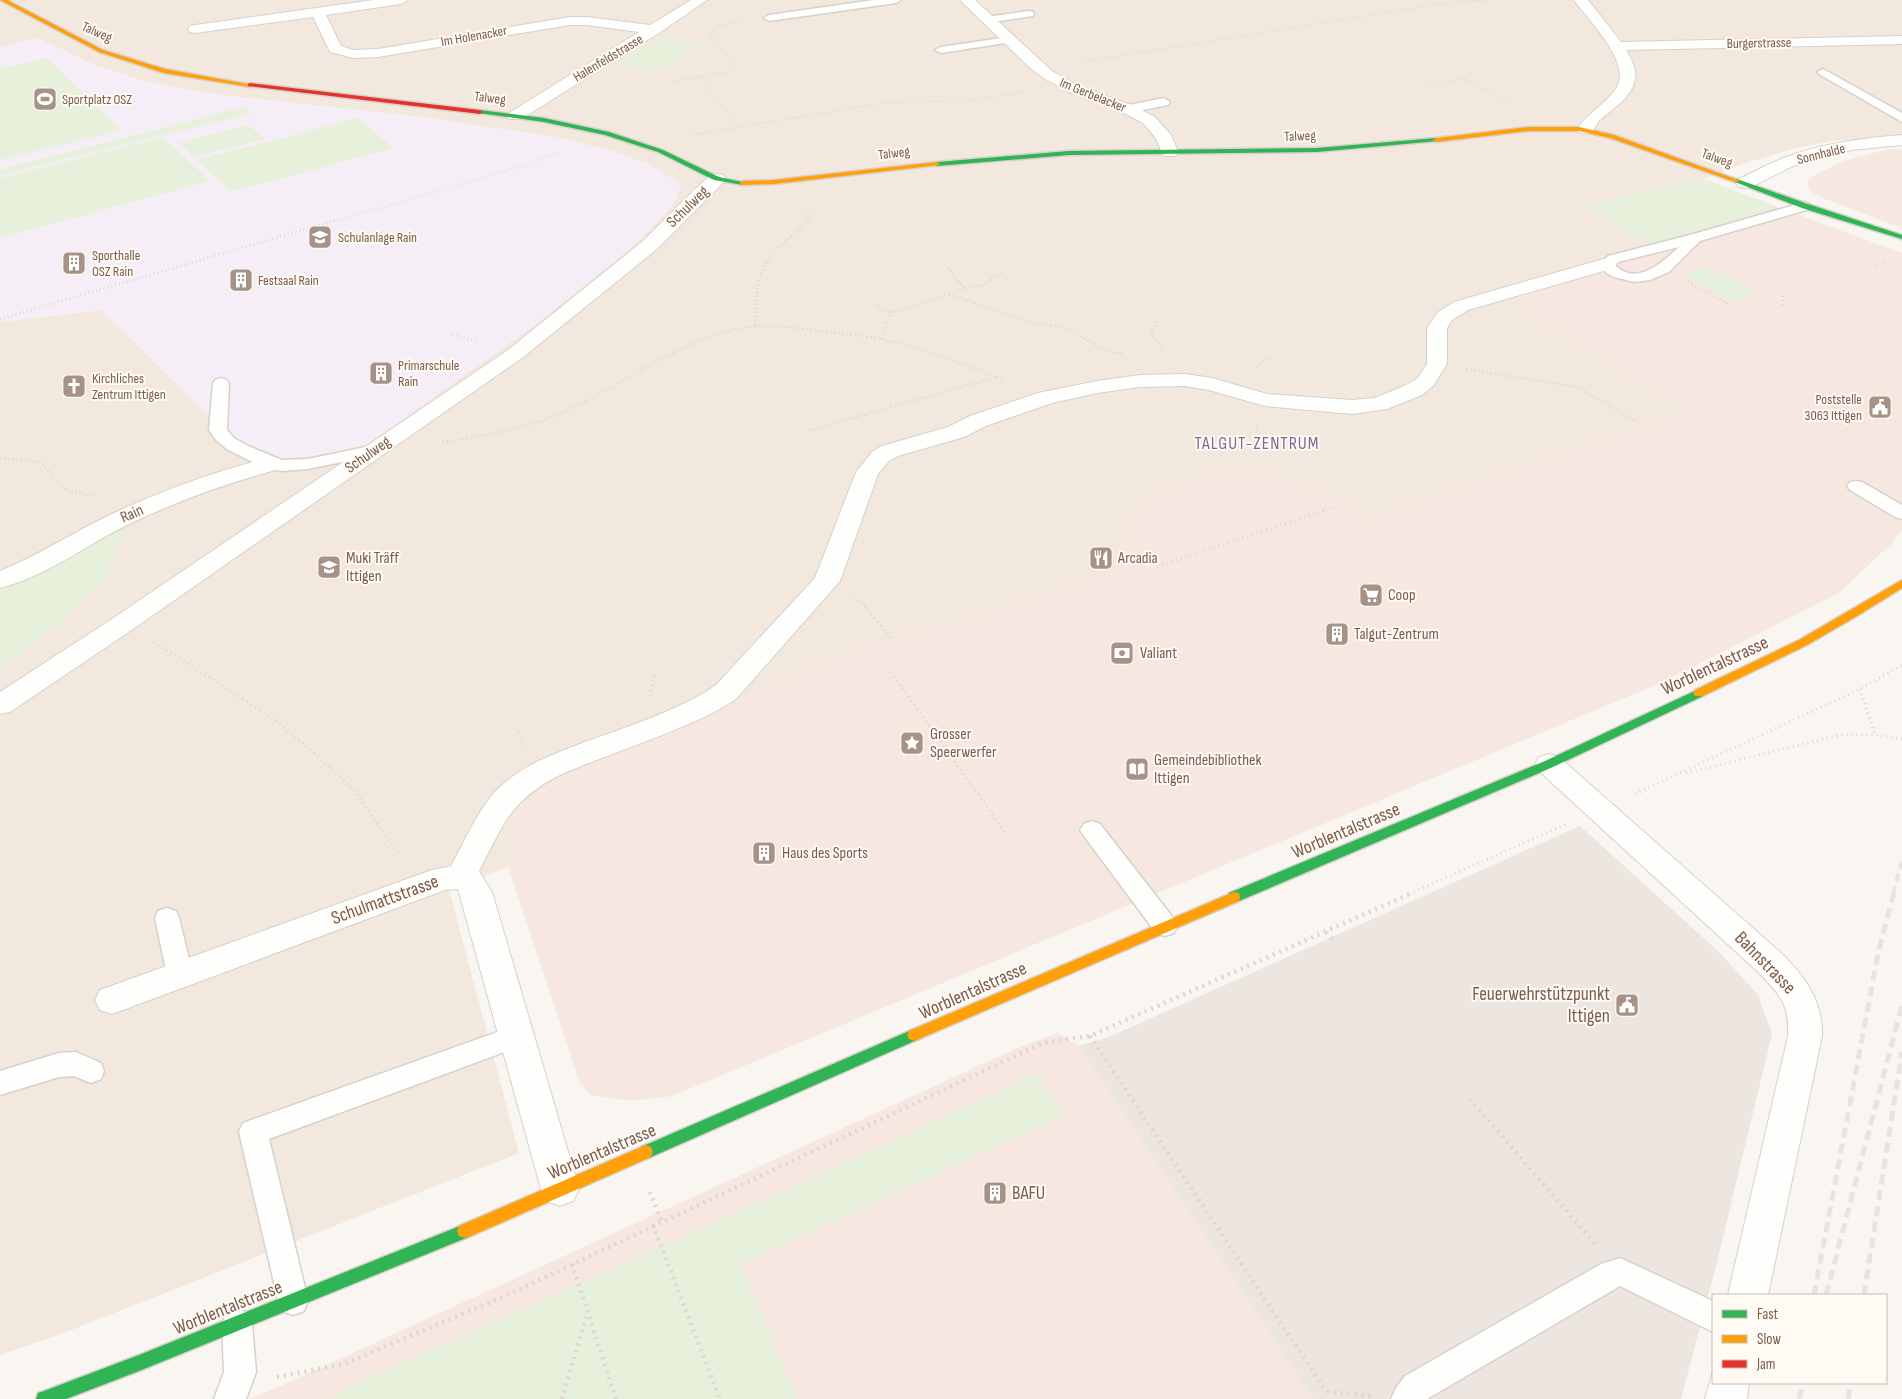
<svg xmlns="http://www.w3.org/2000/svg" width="1902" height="1399" font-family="'Sofia Sans Condensed',sans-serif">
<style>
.residential{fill:#f2e8de}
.commercial{fill:#f6e8e1}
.industrial{fill:#ede5e0}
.education{fill:#f6eef6}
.green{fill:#e7f0db}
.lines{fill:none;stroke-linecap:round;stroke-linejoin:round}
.lane-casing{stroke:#d7d1cb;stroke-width:3}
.street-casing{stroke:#d7d1cb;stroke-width:2}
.fast-casing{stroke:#d9d2cb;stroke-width:3}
.slow-casing{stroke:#d9d2cb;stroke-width:3}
.jam-casing{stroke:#d9d2cb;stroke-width:3}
.path-far3{stroke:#dcd5d0;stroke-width:2;stroke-dasharray:0.5 2;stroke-linecap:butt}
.path-far2{stroke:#dcd5d0;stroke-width:2.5;stroke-dasharray:1 3;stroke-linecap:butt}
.path-far1{stroke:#dcd5d0;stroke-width:3;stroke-dasharray:1 4;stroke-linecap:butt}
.path{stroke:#dcd5d0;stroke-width:4.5;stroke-dasharray:2 5;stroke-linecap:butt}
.lane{fill:#fefefd;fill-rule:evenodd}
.street{fill:#fefefd;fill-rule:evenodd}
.fast{fill:#30b455;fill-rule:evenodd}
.slow{fill:#ff9f0a;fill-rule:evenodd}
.jam{fill:#e5322d;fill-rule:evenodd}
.rail-far1{stroke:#e6e3e7;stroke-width:4;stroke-dasharray:8 5;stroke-linecap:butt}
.rail{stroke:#e6e3e7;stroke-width:5;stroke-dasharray:10 6;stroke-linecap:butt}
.labels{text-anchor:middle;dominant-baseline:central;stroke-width:4;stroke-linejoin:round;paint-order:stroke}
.far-street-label{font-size:14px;fill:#7a5c4d;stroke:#fffaf3}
.far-poi-label{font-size:14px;fill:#7a5c4d;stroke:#fffaf3;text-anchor:start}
.street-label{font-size:16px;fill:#7a5c4d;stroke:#fffaf3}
.poi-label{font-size:16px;fill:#7a5c4d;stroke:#fffaf3;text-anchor:start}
.neighbourhood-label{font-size:18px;letter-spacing:1px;fill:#846695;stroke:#fffaf3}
.near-street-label{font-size:19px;fill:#7a5c4d;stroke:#fffaf3}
.near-poi-label{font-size:19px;fill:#7a5c4d;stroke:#fffaf3;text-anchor:end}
</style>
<rect width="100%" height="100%" fill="#f9f5f0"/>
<polygon class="residential" points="0,0 1902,0 1902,135 1832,141 1796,148 1745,163 1703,179 1780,208 1496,291 1688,410 1369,520 1318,489 1129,530 1139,563 955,623 857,648 519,808 508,867 449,890 519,1153 61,1334 0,1355 0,670 32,646 126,529 0,588 0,322 101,310 231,437 279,458 304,457 340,451 529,329 628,250 674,204 652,166 615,152 556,137 420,117 205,93 168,86 140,80 97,66 37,38 0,48"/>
<g class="commercial">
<polygon points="1902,149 1902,228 1820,197 1811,191 1806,184 1813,176 1843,161 1885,150"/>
<polygon points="1780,208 1902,253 1902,530 1892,543 1839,593 1663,682 672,1096 631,1101 590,1095 579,1081 508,867 519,808 555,778 857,648 955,623 1138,563 1129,530 1145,496 1209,474 1274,477 1319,489 1369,520 1688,410 1495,291"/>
<polygon points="1058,1033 1079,1046 1313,1399 249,1399 281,1386 1015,1049"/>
</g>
<polygon class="industrial" points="1580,826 1719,952 1758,995 1772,1034 1715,1270 1681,1399 1313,1399 1079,1046 1111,1036"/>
<polygon class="education" points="37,38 97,66 140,80 168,86 205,93 420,117 556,137 615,152 652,166 681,184 674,204 628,250 529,329 368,444 340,451 304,457 279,458 231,437 101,310 0,322 0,48"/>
<g class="green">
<polygon points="662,38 700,45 655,71 617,63"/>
<polygon points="47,58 121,130 0,160 0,68"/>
<polygon points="244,107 252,113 0,176 0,169"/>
<polygon points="358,118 394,148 231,192 198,160"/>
<polygon points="248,125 265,139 194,157 178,143"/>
<polygon points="163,137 210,181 0,238 0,178"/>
<polygon points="1702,179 1768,203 1773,209 1650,244 1583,206"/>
<polygon points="1708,267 1759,293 1733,302 1683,275"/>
<polygon points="126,528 104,581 32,646 0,670 0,588"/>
<polygon points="1037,1074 1063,1116 741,1264 797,1399 328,1399 351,1386 670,1243"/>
</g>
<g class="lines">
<g class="lane-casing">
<g id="lane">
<polygon points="874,0 901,0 896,3 769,21 764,18 769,15"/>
<polygon points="1029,11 1033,12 1034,14 1033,16 987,23 982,20 987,17"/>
<polygon points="1008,37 1012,38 1014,40 1012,42 941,53 935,50 941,47"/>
<polygon points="1823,69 1902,113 1902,122 1819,74 1817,72"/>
<polygon points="1164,98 1170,102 1168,105 1128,113 1122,109 1124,106"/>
<path d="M1805,202L1812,206L1810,209L1700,241L1669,272L1650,280L1634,282L1614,277L1606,273L1600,264L1608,256L1690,235ZM1679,247C1663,262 1636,287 1615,265L1618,262Z"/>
<polygon points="221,378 227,380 229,383 227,430 234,438 248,446 282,460 308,459 375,445 381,446 384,450 381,454 308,469 282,471 265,468 228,450 216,440 209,430 213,383 215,380"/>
<polygon points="1856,481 1862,482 1902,505 1902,519 1895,517 1850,490 1847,486 1850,482"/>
<polygon points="1092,821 1100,824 1174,919 1177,926 1174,933 1165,936 1156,933 1084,836 1080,830 1084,824"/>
<polygon points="167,908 176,911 179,918 193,975 189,982 180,985 171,982 167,975 155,918 158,911"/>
<polygon points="517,1025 526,1028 530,1036 526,1044 269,1139 308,1300 304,1311 293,1315 282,1311 278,1300 239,1132 243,1123"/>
<polygon points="76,1052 101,1063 104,1071 101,1079 91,1083 74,1076 59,1077 0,1095 0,1071 59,1053"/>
<polygon points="1620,1258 1713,1301 1713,1332 1620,1286 1427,1399 1391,1399 1396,1388 1405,1376 1601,1264"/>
<polygon points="237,1309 248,1313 252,1324 256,1372 246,1399 214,1399 224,1372 222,1324 226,1313"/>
</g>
</g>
<g class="street-casing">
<g id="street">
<polygon points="373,0 408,0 401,4 326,15 341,46 353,50 378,49 570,17 587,17 650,25 691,0 707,0 659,33 521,119 509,119 507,116 509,113 639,32 587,25 570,25 378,57 353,58 330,52 313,17 195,33 190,32 188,29 190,26 195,25"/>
<polygon points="960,0 975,0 1052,71 1079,86 1134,106 1155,117 1171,135 1178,152 1176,156 1164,156 1155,137 1143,123 1122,112 1069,92 1042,77 1028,66"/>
<path d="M1574,0H1588L1621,42L1902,36V44L1626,50C1631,58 1637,70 1635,79C1632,98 1613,108 1600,120C1597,123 1594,130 1591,132C1587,135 1583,133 1579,132L1577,129C1588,113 1604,105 1615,90C1635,65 1588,20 1574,0Z"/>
<path d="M1902,135V145L1851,150L1820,157L1793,166L1751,187L1745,188L1739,187L1736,183L1739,179C1757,170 1776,160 1795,154C1830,142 1866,138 1902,135Z"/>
<polygon points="717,174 723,175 726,179 723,183 657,249 522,358 133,629 10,712 0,714 0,692 115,617 508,350 643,241 694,190 711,175"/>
<path d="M1607,258L1614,260L1616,264L1614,268L1468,310L1452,320L1447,328V364L1433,386L1422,395L1387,409L1352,414L1265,406L1209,390L1185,386L1140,387L1097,393L1052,403L986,426L964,437L898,456L889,461L878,474L840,581L736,699C698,725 636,744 592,762C563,773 544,780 520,803C502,821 491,849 479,871L492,892L579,1189L573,1201L560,1206L547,1201L541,1189L458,889L445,890L112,1014L100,1010L95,1000L100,990L432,870L451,866C465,841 479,807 499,788C522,766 543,759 572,747C616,730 678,712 716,685L815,578L856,472L873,451L882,446L948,427L970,416L1038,393L1097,381L1140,375L1185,374L1212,378L1267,394L1352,400L1375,398L1406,385L1418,378L1427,364V328L1438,312L1454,302Z"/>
<path d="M271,457L279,459L282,464L279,469C228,483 177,501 129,524C86,545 47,576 0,588V571C39,555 74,532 112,514C163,490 217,471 271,457Z"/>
<path d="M1549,754L1559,757L1781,953C1805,976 1823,1001 1822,1036L1768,1295H1728L1788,1036C1790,1004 1779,993 1757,971L1539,771L1535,764L1539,757Z"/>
<polygon points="1713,1371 1713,1383 1749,1383 1747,1399 1705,1399"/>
</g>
</g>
<g class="fast-casing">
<g id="fast">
<polygon points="480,110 544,118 609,132 663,150 719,177 747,183 743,185 714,180 658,152 605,135 544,122 478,113 477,112"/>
<polygon points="1436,138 1438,139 1438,141 1317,152 1069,155 937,166 934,164 937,162 1069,151 1317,148"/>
<polygon points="1737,179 1808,204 1902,235 1902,239 1802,208 1735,182 1735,180"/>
<polygon points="1699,689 1705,693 1703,696 1553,767 1239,901 1234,902 1229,901 1228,897 1229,893 1545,761"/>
<polygon points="914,1029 919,1031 921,1035 919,1039 651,1157 646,1159 641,1157 639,1152 641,1147"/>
<polygon points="465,1224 471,1226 473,1231 471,1236 139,1371 66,1399 36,1399 38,1393 44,1391 139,1355"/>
</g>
</g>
<g class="slow-casing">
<g id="slow">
<polygon points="0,0 7,0 103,50 165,69 253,85 250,87 164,73 99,52"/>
<polygon points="1529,127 1579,127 1614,135 1741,181 1735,182 1610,138 1579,131 1529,131 1436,142 1433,140 1436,138"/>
<polygon points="937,162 940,164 939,165 774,184 743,185 739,183 743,181 774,180"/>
<polygon points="1902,580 1902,588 1857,616 1807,645 1703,696 1695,696 1693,693 1695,690 1799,640"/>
<polygon points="1234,892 1239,893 1240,897 1239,901 919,1039 914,1041 909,1039 907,1035 909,1031"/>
<polygon points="646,1145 651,1147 653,1152 651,1157 471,1236 465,1238 459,1236 457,1231 459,1226"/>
</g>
</g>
<g class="jam-casing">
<polygon id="jam" points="250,83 480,110 483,112 480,114 248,86 248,84"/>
</g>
<g class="path-far3">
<polyline points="1082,62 1445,3 1488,0"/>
<polyline points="699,77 739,126"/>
<polyline points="1464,79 1471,71"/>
<polyline points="674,81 728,72 734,63 710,34 720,25 745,21"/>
<polyline points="1427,87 1464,79 1512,103"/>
<polyline points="691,135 890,102 964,101 1023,92"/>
<polyline points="799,208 810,214 808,221"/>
<polyline points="336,221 529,164 562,151"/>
</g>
<g class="path-far2">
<polyline points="1876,266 1887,262"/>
<polyline points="948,268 964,288"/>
<polyline points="1688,282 1728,304"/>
<polyline points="950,294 964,288 983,285 1004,271"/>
<polyline points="1783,296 1783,305"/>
<polyline points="875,304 891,313"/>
<polyline points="0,319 340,219"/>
<polyline points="1157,322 1151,332 1164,352"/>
<path d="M755,325C757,289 754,270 783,243C791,236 802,228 808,219"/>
<polyline points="452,334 478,342"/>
<polyline points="881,339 891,313 949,294 1033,323 1059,326 1074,332 1106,351 1122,354"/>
<polyline points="1257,367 1270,357"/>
<polyline points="1467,369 1577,387 1639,423"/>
<polyline points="810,430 997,377"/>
<polyline points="1254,440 1258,425"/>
<path d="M443,442C485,436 528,428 568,410C618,387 663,352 716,335C753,322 784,326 821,331C841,334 862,335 882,339C924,348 964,365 1004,380"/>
<polyline points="0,458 40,462 65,489 95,496"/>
<polyline points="1322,511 1334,507"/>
</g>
<g class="path-far1">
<polyline points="1157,567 1326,510"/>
<polyline points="853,597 863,604 893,641"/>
<polyline points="154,642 271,717 312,751 356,792 402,859"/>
<polyline points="891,672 1006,834"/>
<polyline points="1860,689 1875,735"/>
<polyline points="650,696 655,674"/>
<polyline points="518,731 525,745"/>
<polyline points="1686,773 1839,735 1875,735 1902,739"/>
<polyline points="1635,794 1860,689 1902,665"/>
<polyline points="1409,894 1566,824"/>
</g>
<g class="path">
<polyline points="1326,932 1335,942"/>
<polyline points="1090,1036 1326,1391 1371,1396"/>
<polyline points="1470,1099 1595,1244"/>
<polyline points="650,1192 662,1222"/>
<polyline points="653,1225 720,1399"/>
<polyline points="572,1264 616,1399"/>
<polyline points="277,1377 344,1364 505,1296 1043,1043 1090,1036 1412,893"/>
<polyline points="562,1399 587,1314"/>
</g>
<use href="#lane" class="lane"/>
<use href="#street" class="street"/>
<use href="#fast" class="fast"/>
<use href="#slow" class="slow"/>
<use href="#jam" class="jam"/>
<polyline class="rail-far1" points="1893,894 1902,861"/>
<g class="rail">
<polyline points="1814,1295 1879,949 1894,893"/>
<polyline points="1826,1295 1902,1005"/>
<polyline points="1864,1295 1902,1052"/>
<polyline points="1799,1399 1803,1383"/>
<polyline points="1848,1399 1851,1383"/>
</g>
</g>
<defs>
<g id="stadium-square" transform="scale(1.25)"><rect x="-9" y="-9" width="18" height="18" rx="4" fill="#a69286" stroke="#fffaf3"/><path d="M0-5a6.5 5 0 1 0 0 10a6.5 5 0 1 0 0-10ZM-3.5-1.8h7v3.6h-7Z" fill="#fff"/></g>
<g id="school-square" transform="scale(1.25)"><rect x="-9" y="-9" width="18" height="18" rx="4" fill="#a69286" stroke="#fffaf3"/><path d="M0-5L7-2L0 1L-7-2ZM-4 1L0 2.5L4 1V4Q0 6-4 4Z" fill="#fff"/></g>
<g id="building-square" transform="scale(1.25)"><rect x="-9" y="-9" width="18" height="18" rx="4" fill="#a69286" stroke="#fffaf3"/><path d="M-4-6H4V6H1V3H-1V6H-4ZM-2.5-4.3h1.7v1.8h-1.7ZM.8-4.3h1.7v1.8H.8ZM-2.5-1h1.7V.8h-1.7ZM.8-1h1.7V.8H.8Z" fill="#fff"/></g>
<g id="church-square" transform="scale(1.25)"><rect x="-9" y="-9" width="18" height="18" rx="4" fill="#a69286" stroke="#fffaf3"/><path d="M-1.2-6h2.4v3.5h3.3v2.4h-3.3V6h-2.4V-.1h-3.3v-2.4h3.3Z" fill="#fff"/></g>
<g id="civic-square" transform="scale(1.25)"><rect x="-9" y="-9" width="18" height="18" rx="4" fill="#a69286" stroke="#fffaf3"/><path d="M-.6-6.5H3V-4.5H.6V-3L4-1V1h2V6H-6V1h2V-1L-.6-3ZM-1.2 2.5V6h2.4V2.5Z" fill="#fff"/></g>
<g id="restaurant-square" transform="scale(1.25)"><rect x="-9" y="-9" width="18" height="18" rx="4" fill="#a69286" stroke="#fffaf3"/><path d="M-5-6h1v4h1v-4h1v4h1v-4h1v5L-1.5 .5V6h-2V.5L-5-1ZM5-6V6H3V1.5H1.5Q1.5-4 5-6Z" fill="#fff"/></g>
<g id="supermarket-square" transform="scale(1.25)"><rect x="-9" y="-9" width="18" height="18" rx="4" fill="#a69286" stroke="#fffaf3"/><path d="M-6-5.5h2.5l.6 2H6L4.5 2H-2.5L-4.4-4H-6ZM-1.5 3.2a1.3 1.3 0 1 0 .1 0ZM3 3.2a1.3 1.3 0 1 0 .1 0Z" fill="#fff"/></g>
<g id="bank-square" transform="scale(1.25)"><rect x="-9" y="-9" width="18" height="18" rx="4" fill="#a69286" stroke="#fffaf3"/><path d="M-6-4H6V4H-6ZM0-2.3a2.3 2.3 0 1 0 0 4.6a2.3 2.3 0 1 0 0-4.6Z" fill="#fff"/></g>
<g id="sight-square" transform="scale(1.25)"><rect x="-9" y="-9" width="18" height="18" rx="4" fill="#a69286" stroke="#fffaf3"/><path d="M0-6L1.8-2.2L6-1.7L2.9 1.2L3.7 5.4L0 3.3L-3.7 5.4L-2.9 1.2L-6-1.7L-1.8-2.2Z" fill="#fff"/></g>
<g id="library-square" transform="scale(1.25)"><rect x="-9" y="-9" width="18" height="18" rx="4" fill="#a69286" stroke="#fffaf3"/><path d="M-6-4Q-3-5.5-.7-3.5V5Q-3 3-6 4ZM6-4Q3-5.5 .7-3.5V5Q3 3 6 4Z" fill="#fff"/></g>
</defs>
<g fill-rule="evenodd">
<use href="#stadium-square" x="45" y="99"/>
<use href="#school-square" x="320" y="237"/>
<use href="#building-square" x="74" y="263"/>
<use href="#building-square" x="241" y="280"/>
<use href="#building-square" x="381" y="373"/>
<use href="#church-square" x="74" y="386"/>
<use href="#civic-square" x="1880" y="407"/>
<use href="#restaurant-square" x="1101" y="558"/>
<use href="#school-square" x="329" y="567"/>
<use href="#supermarket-square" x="1371" y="595"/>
<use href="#building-square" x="1337" y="634"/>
<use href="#bank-square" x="1122" y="653"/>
<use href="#sight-square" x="912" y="743"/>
<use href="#library-square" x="1137" y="769"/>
<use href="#building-square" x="764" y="853"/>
<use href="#civic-square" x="1627" y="1005"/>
<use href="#building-square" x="995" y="1193"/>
</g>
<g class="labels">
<g class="far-street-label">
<text transform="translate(97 32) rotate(24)">Talweg</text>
<text transform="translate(474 36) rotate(-10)">Im Holenacker</text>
<text transform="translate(1759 43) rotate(-1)">Burgerstrasse</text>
<text transform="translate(608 58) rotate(-31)">Halenfeldstrasse</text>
<text transform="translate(1093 95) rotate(22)">Im Gerbelacker</text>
<text transform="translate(490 98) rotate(7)">Talweg</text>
<text transform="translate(1300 136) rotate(-2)">Talweg</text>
<text transform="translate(894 153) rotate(-7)">Talweg</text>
<text transform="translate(1821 154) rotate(-14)">Sonnhalde</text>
<text transform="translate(1717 158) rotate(20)">Talweg</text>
</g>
<g class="far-poi-label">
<text x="62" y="99">Sportplatz OSZ</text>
<text x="338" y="237">Schulanlage Rain</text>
<text x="92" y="255">Sporthalle<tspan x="92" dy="16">OSZ Rain</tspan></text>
<text x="258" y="280">Festsaal Rain</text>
<text x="398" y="365">Primarschule<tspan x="398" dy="16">Rain</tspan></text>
<text x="92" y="378">Kirchliches<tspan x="92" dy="16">Zentrum Ittigen</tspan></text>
<text x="1862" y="399" text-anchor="end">Poststelle<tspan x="1862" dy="16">3063 Ittigen</tspan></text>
</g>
<g class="street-label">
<text transform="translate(688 207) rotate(-44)">Schulweg</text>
<text transform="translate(368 455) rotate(-35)">Schulweg</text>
<text transform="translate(132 514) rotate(-24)">Rain</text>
</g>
<g class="poi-label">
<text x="346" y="558">Muki Träff<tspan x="346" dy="18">Ittigen</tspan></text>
<text x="1118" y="558">Arcadia</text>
<text x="1388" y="595">Coop</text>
<text x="1354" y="634">Talgut-Zentrum</text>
<text x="1140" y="653">Valiant</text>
<text x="930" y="734">Grosser<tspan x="930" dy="18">Speerwerfer</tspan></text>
<text x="1154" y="760">Gemeindebibliothek<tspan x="1154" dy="18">Ittigen</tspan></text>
<text x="782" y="853">Haus des Sports</text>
</g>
<g class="neighbourhood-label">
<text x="1257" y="443">TALGUT-ZENTRUM</text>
</g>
<g class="near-street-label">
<text transform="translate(1715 666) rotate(-25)">Worblentalstrasse</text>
<text transform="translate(1346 831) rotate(-23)">Worblentalstrasse</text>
<text transform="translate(385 900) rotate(-20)">Schulmattstrasse</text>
<text transform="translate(1765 963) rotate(46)">Bahnstrasse</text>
<text transform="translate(973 991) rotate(-24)">Worblentalstrasse</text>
<text transform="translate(602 1152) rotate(-23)">Worblentalstrasse</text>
<text transform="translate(228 1308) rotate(-22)">Worblentalstrasse</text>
</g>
<g class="near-poi-label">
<text x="1610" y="994">Feuerwehrstützpunkt<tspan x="1610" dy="22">Ittigen</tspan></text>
<text x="1012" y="1193" text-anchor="start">BAFU</text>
</g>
</g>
<rect x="1712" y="1294" width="175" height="90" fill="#fffaf3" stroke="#cabbb1"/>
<rect x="1722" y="1310" width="25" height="8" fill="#30b455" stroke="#cabbb1"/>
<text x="1757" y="1319" font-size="15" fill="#7a5c4d">Fast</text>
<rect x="1722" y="1335" width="25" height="8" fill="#ff9f0a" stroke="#cabbb1"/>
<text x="1757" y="1344" font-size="15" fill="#7a5c4d">Slow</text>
<rect x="1722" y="1360" width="25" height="8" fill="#e5322d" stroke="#cabbb1"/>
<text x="1757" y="1369" font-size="15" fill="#7a5c4d">Jam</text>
</svg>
